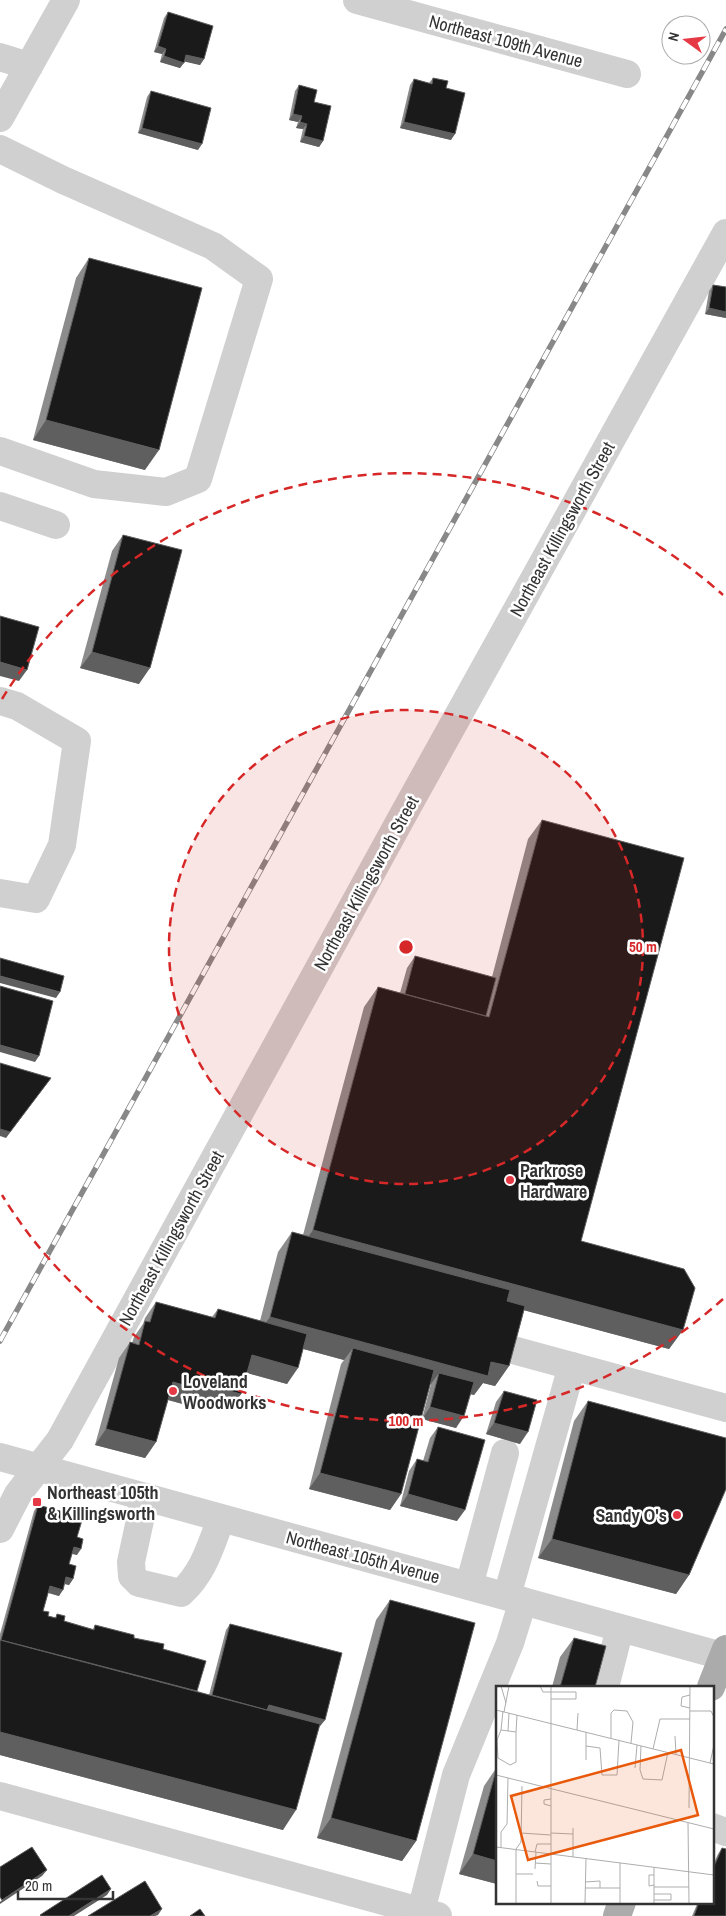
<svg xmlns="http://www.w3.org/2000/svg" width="726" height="1916" font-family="'Archivo Narrow',sans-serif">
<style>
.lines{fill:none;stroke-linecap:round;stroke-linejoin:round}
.minor{stroke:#d0d0d0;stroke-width:28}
.major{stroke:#ababab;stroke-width:28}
.rail-casing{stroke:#888;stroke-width:5.5}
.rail{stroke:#fff;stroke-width:4;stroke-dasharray:11;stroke-linecap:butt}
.wall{fill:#8c8c8c}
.shaded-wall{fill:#5f5f5f}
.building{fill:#1a1a1a;stroke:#5f5f5f}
.ring{fill:none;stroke:#d62828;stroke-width:2.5;stroke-dasharray:9 6}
.poi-dot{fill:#e63946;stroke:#fff;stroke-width:2}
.labels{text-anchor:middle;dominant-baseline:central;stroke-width:5;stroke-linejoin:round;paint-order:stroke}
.street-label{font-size:18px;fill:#333;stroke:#fff}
.poi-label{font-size:18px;font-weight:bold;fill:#333;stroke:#fff;text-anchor:start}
.inset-road{fill:none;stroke:#adadad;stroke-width:1}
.view{fill:#e8590c;fill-opacity:0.15;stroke:#e8590c;stroke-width:2.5}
.inset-edge{fill:none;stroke:#333;stroke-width:2.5}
.centre{fill:#d62828;stroke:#fff;stroke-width:2.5}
.ring-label{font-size:15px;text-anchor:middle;font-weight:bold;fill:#d62828;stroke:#fff;stroke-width:5;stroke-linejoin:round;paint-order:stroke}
</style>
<rect width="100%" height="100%" fill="#fff"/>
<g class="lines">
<g class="minor">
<polyline points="357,0 627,74"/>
<polyline points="0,57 29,66"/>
<polyline points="0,118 66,0"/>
<polyline points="0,149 63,180 213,246 259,279 198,479 166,492 94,484 0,451"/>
<polyline points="0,506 56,525"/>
<polyline points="0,701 17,706 77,741 62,845 36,899 0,893"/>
<polyline points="513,1350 726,1408"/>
<polyline points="0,1457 726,1657"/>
<path d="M145,1497L131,1562L132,1576L139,1583L181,1593C204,1572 210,1547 221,1519"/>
<polyline points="0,1529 18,1494 60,1440 403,815 726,233"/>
<polyline points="469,1586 505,1453"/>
<polyline points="507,1596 572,1366"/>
<polyline points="605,1687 620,1628"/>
<polyline points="0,1796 438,1916"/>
<polyline points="712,1827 726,1832"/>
<polyline points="421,1911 456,1775 510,1643 523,1601"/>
</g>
<g class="major">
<polyline points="711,1687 726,1649"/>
<polyline points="617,1916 622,1902"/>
</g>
<g class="rail-casing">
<polyline id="rail" points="0,1341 726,29"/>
</g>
<use href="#rail" class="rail"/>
</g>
<g class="wall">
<polygon points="168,12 204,59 200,65 184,61 180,68 160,62 162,54 154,52 164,18"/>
<polygon points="433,78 446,88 451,140 400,128 410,85 414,79 429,83"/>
<polygon points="299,85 314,102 323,141 319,147 300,142 303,129 296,128 298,122 289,120 295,91"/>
<polygon points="151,91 198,150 138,133 147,97"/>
<polygon points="89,258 145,470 33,440 76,278"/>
<polygon points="713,285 726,287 726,318 705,314 709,291"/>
<polygon points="123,535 139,684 80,668 112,551"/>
<polygon points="542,820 581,1241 683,1330 669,1349 524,1310 509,1366 495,1386 483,1383 474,1395 470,1394 456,1428 422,1419 431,1384 430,1383 401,1494 390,1510 309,1489 341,1364 344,1360 303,1349 287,1384 247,1373 241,1394 230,1410 194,1400 190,1406 168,1400 156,1442 145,1458 95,1445 119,1358 130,1342 132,1343 134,1337 143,1324 145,1318 156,1302 212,1317 218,1309 260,1321 278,1252 292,1232 303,1235 364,1007 378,987 400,993 407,968 415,956 492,977 528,839"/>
<polygon points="504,1391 520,1444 486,1434 496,1402"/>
<polygon points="588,1401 689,1575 676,1594 538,1558 574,1421"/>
<polygon points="438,1427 457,1521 400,1506 409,1471 417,1459 423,1461 430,1438"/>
<polygon points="38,1505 77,1537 77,1555 72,1554 69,1564 73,1579 69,1585 64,1584 59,1596 48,1593 43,1611 48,1616 55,1618 57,1614 64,1621 93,1629 95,1625 163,1649 197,1691 209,1695 226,1630 230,1624 325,1720 320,1726 319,1726 283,1830 0,1755 0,1634 34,1511"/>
<polygon points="390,1600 416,1841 402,1861 317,1838 376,1620"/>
<polygon points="574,1638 595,1687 552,1687 560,1657"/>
<polygon points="497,1767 497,1884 459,1874 484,1786"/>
<polygon points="722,1848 726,1916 692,1916 698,1902 712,1902 712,1867 718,1854"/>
</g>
<g class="shaded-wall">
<polygon points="158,46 166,49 162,54 154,52"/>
<polygon points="186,55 204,59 200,65 182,61"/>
<polygon points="164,56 184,63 180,68 160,62"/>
<polygon points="293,114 302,116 298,122 289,120"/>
<polygon points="300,122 307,124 303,129 296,128"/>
<polygon points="404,122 455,134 451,140 400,128"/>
<polygon points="142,128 202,144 198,150 138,133"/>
<polygon points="304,136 323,141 319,147 300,142"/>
<polygon points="709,308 726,312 726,318 705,314"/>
<polygon points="46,420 159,450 145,470 33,440"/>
<polygon points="92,652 150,668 139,684 80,668"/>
<polygon points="0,662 27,670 19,681 0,676"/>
<polygon points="0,976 60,992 56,998 0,983"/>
<polygon points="0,1045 39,1056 35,1062 0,1052"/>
<polygon points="51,1078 6,1138 0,1136 0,1129"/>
<polygon points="313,1230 683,1330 669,1349 299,1250"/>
<polygon points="270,1317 491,1362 509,1366 495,1386 483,1383 474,1395 436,1385 439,1373 431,1384 349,1362 353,1348 344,1360 256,1336"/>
<polygon points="252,1355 298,1368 287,1384 240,1371"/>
<polygon points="173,1382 203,1384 241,1394 230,1410 194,1400 190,1406 161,1398"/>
<polygon points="430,1407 464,1416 456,1428 422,1419"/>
<polygon points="494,1423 528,1432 520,1444 486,1434"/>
<polygon points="106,1429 156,1442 145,1458 95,1445"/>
<polygon points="320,1473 401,1494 390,1510 309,1489"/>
<polygon points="408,1494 465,1510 457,1521 400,1506"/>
<polygon points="552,1539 689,1575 676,1594 538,1558"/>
<polygon points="74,1547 81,1549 77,1555 70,1553"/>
<polygon points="66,1577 73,1579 69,1585 62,1583"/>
<polygon points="50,1586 63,1590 59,1596 46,1592"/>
<polygon points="269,1705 325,1720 320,1726 264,1711"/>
<polygon points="0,1732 296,1810 283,1830 0,1755"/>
<polygon points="331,1818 416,1841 402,1861 317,1838"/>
<polygon points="473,1854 497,1861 497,1884 459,1874"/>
<polygon points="47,1870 42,1876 0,1904 0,1902 2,1900"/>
<polygon points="111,1889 107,1895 74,1916 69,1916"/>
<polygon points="162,1909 158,1915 155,1916 150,1916"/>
</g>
<g class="building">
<polygon points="168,12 213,26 204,59 186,55 184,63 164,56 166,49 158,46"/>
<polygon points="433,78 448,81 446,88 465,93 455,134 404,122 414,79 432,84"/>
<polygon points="299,85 317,90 314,102 331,106 323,141 304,136 307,124 300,122 302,116 293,114"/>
<polygon points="151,91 211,108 202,144 142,128"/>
<polygon points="89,258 202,288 159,450 46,420"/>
<polygon points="713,285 726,287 726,312 709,308"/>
<polygon points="123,535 182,550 150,668 92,652"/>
<polygon points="0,616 39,627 27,670 0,662"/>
<polygon points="542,820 684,858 581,1241 684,1269 695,1288 683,1330 313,1230 378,987 489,1017"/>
<polygon points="415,956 496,978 486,1016 405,994"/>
<polygon points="0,958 64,976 60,992 0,976"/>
<polygon points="0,986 53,1001 39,1056 0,1045"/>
<polygon points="0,1063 51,1078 10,1132 0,1129"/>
<polygon points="292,1232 510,1290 507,1301 525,1306 509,1366 491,1362 488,1376 270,1317"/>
<polygon points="156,1302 215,1318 218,1309 307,1334 298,1368 252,1355 241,1394 203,1384 201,1390 173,1382 156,1442 106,1429 130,1342 139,1345 145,1321 150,1322"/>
<polygon points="353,1348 434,1370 401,1494 320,1473"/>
<polygon points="439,1373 474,1382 464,1416 430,1407"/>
<polygon points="504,1391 537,1400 528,1432 494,1423"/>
<polygon points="588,1401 726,1438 726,1489 689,1575 552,1539"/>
<polygon points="438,1427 485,1440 465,1510 408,1494 417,1459 428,1462"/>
<polygon points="38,1505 83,1517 77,1537 83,1539 81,1549 74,1547 69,1564 76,1566 73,1579 66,1577 63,1590 50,1586 43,1611 49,1612 48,1616 56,1618 57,1614 65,1616 64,1621 94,1630 95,1625 134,1635 134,1638 164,1644 163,1649 206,1661 197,1691 1,1640"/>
<polygon points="390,1600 475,1623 416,1841 331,1818"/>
<polygon points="230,1624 342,1653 325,1720 269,1705 267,1710 212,1695"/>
<polygon points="574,1638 606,1646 595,1687 560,1687"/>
<polygon points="0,1640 320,1724 296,1810 0,1732"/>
<polygon points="497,1767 497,1861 473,1854"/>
<polygon points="32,1847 47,1870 2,1900 0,1897 0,1867"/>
<polygon points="722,1848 726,1849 726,1916 694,1916 699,1902 712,1902 712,1871"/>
<polygon points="102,1875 111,1889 69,1916 41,1916 40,1915"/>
<polygon points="145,1881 162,1909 150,1916 88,1916"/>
<polygon points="200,1909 205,1916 190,1916"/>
</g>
<circle cx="406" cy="947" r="237" fill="#d62828" fill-opacity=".12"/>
<g class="ring">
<circle cx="406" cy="947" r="237"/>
<path d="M723 1299A474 474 0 0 1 2 1195M2 699A474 474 0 0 1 723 595"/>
</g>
<g class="poi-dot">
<circle cx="510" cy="1180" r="5"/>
<circle cx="173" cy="1391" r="5"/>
<rect x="32" y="1497" width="10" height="10" rx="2.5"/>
<circle cx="677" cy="1515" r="5"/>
</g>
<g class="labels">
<g class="street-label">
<text transform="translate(506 41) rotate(15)">Northeast 109th Avenue</text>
<text transform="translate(562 529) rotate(-61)">Northeast Killingsworth Street</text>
<text transform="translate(366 883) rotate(-61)">Northeast Killingsworth Street</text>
<text transform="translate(171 1238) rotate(-61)">Northeast Killingsworth Street</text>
<text transform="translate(363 1557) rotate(15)">Northeast 105th Avenue</text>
</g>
<g class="poi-label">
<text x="520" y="1170">Parkrose<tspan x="520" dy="21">Hardware</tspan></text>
<text x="183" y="1381">Loveland<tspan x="183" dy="21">Woodworks</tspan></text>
<text x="47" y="1492">Northeast 105th<tspan x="47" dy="21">&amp; Killingsworth</tspan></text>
<text x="667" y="1515" text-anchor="end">Sandy O's</text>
</g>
</g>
<g transform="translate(496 1686)">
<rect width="218" height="218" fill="#fff"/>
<path class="inset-road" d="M5,0L10,17M44,0L47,6H80V13H55M55,0V217M194,22L185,20L186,11L194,9M0,24L218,78M7,25L5,44L20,46L21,29M194,25H215L218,31M8,26L13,0M5,44L1,54L2,72L14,79L20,76V46M81,44L82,27M12,45L13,27M90,46V74M179,50L180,68M115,52V27L118,24L131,25L137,36L135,57M90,60L104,62L106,89H121L123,54M145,60L144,84L147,93L166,94L172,66M157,63L164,33H194M214,77L218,59M139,82L141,59M0,89L218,143M55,120L48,118V114L55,113M193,122L194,0M192,137L193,217M25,147L55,149M55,147L77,148M0,161L218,189M5,162V146L11,138L12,92M39,166L41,158H55M77,171V142M39,177L55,178M158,181V217M39,183L40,166M20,188H37M158,189H153V200L158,199M41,195L42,200H55M89,196L104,195V202M158,201H193M89,202H124M158,208H175V214H158M20,217V163L25,156L26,100M89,217L90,172M124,217V177"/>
<path class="view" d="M185,64L202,129L32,174L15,110Z"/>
<rect width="218" height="218" class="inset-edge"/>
</g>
<circle cx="406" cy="947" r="8" class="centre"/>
<g class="ring-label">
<text x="643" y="952">50 m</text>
<text x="406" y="1426">100 m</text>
</g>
<g transform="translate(686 40) rotate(285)"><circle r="24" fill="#ffffff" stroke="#adadad"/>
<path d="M0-4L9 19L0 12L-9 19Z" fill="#e63946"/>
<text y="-8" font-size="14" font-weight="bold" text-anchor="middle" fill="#333333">N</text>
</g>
<path d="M18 1891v8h95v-8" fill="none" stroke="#333333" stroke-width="2.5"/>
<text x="25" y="1891" font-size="15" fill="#333333" stroke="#ffffff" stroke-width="4" paint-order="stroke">20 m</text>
</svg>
